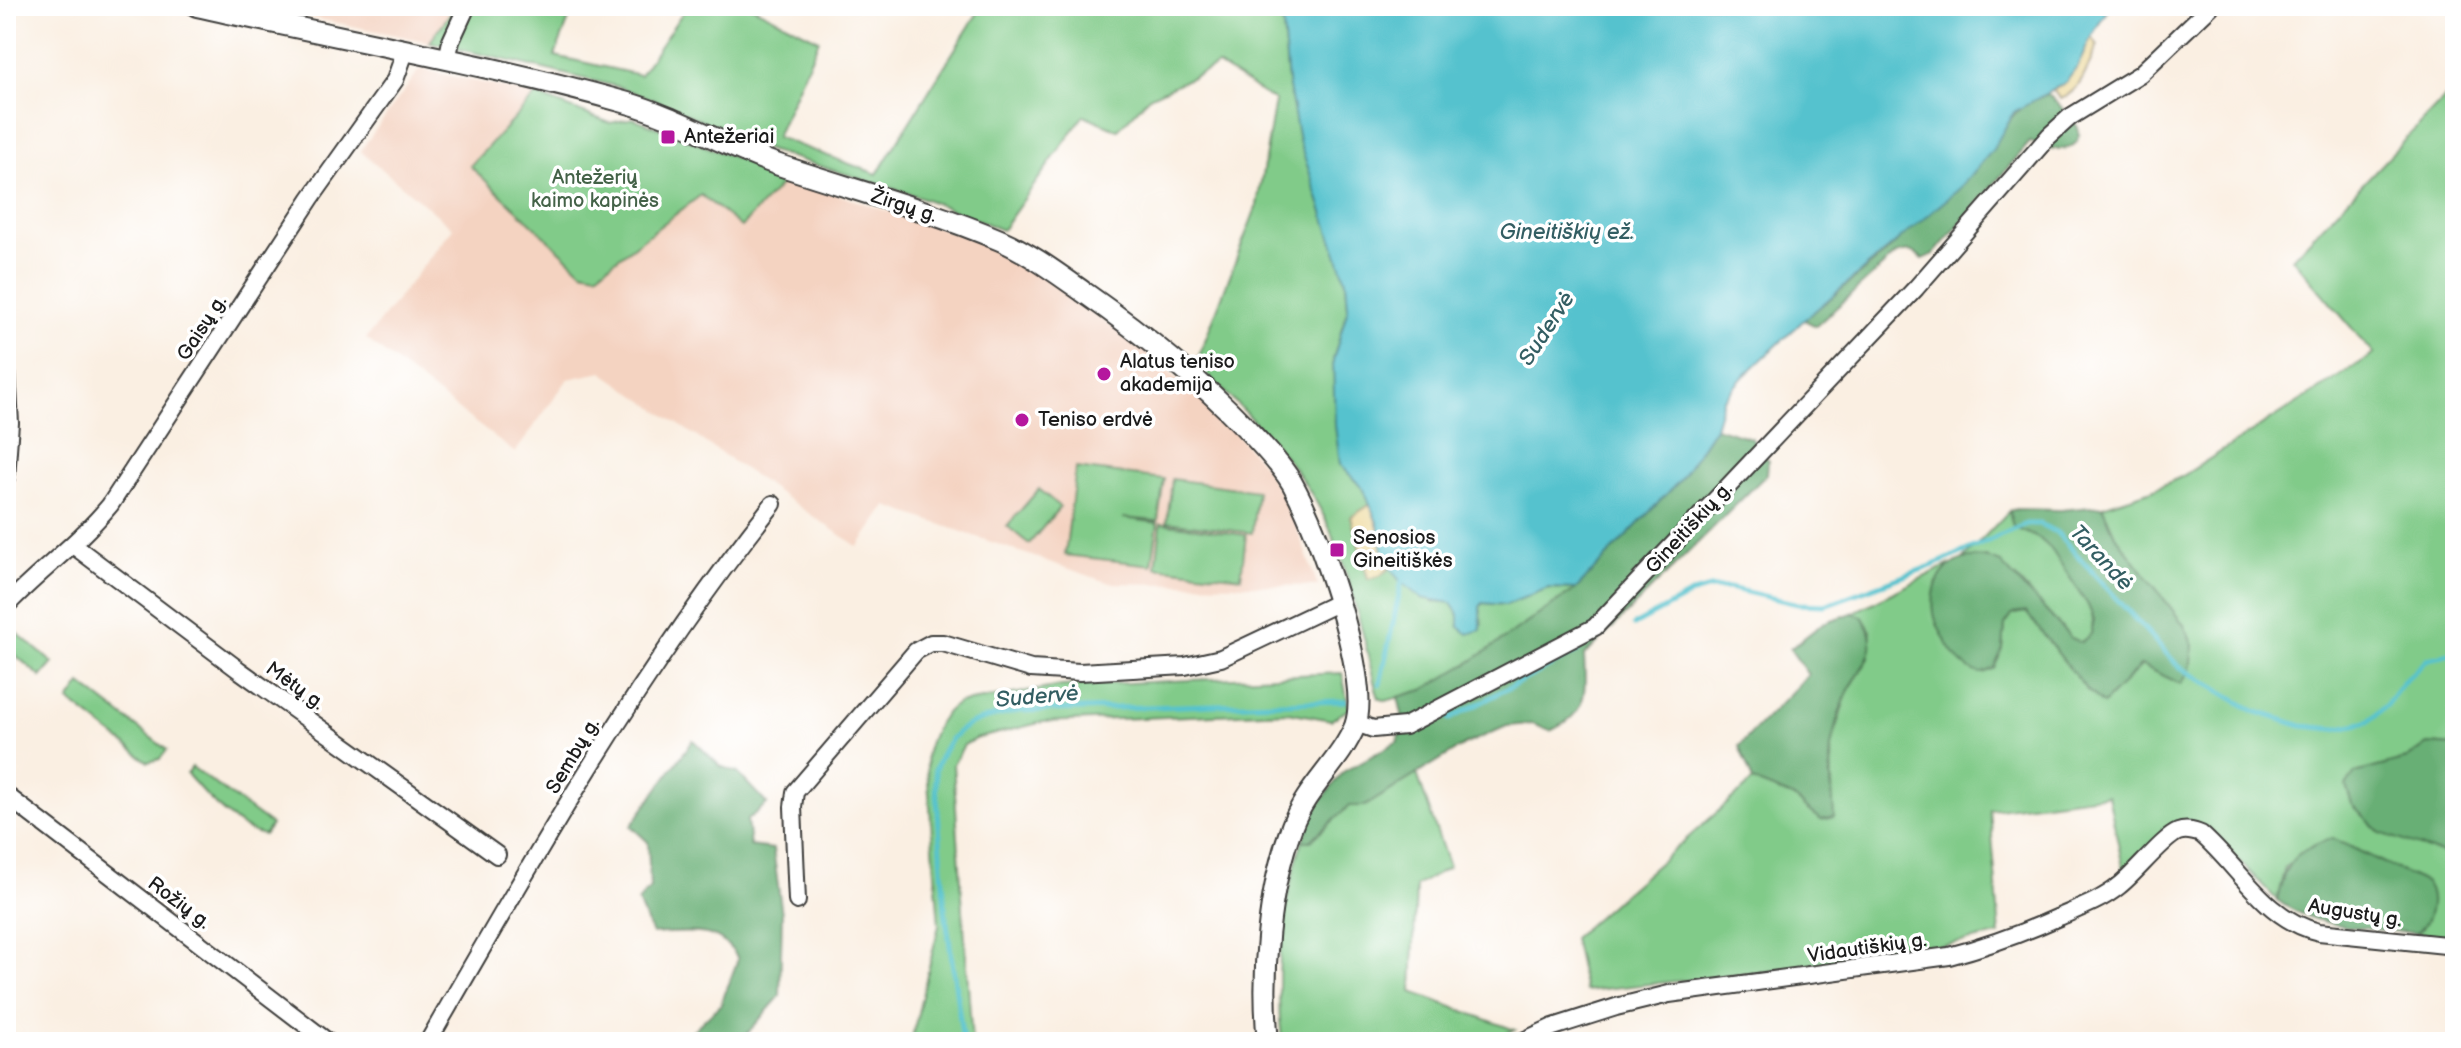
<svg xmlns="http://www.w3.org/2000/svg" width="2461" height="1048" font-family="'Balsamiq Sans',sans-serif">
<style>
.built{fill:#f4d3c1}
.green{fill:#81cb89;stroke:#4e7452;stroke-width:2}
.forest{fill:#68af75;stroke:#426648;stroke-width:2}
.sand{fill:#eeda9e;stroke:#857b5d;stroke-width:2}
.water{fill:#55c2ce;stroke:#386f75;stroke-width:2}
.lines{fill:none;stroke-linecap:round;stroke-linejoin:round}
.stream{stroke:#55c2ce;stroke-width:5}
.minor-casing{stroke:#3d3c3a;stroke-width:20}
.tertiary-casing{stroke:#3d3c3a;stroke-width:24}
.minor{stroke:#fff;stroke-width:16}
.tertiary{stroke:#fff;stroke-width:20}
.poi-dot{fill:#b5179e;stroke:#fff;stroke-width:3}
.labels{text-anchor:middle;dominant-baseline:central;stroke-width:7;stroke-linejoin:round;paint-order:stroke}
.poi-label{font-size:20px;fill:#1c1c1c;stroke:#fff;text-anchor:start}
.park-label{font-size:20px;fill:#446248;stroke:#fff}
.street-label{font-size:20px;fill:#1c1c1c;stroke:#fff}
.water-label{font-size:22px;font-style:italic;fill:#335e63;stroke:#fff}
</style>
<rect width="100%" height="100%" fill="#fff"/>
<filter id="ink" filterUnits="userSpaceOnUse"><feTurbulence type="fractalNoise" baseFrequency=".0125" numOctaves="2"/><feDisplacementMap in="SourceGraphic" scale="16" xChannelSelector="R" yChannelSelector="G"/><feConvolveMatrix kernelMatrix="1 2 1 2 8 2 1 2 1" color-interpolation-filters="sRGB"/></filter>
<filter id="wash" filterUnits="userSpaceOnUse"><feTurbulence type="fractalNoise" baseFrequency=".006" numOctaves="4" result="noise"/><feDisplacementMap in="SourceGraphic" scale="32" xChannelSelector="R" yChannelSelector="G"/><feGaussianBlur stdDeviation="1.8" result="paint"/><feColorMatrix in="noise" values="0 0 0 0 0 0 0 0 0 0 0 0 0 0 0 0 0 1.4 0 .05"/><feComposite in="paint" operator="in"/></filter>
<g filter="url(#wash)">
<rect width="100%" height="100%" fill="#faefe2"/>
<g class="built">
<polygon points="255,6 455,6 430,42"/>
<polygon points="420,69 536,95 471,166 597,274 701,195 741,226 787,178 1000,248 1056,284 1133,342 1223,418 1266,469 1291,513 1318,586 1110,583 887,506 858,547 602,372 568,379 515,453 366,339 453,228 360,151"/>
</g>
<g class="green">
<path d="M455,6H574L555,56L640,75L687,6H751L819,40L776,137L877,174L982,6H1278L1283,26L1288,82L1346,281L1348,308L1333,360L1340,464L1364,490L1378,525L1433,602H1450L1459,615V627L1482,624L1480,607L1482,603L1506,605L1548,588L1576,589L1472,661L1423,690L1386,701L1379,698C1372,679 1369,658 1364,638C1356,606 1347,574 1336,544C1310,472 1250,416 1196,364L1257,205L1275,101L1218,65L1149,97L1118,130L1084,115L1002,230L923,198L768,150L655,100L619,87L430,42Z"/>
<polygon points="2455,87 2455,746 2428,744 2407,759 2355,773 2454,849 2455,844 2455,939 2416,933 2422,929 2426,883 2332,838 2285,867 2277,900 2207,828 2195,824 2181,826 2125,876 2108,795 1990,810 2000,935 1855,962 1585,991 1573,938 1753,781 1793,797 1821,820 1833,817 1831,746 1847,693 1869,658 1871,631 1862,616 1852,613 1948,565 1936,584 2003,649 2005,625 2013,614 2026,612 2086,689 2103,704 2142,665 2181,684 2190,670 2193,646 2184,625 2115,535 2102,506 2152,490 2181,477 2374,354 2292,258"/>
<polygon points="536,95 610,123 633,118 787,178 741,227 701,195 597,274 582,271 470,166"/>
<polygon points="1076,468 1164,479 1158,521 1123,518 1158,523 1152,565 1065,555"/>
<polygon points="1172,479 1257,491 1252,533 1167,522"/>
<polygon points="1039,489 1060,507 1029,544 1007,526"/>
<path d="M2009,511C2011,533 2031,531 2044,542C2059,555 2087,597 2092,616C2094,622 2092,628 2091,635L2081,642L2071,638L2017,579L1987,557L1963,559Z"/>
<polygon points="1161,523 1246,535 1241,577 1156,567"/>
<polygon points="17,633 53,663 41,677 6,647"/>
<path d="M1342,673L1349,709L1331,720L1288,712L1043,722L975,739L964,745L953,764L972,1042H911L939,925L926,755C931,735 940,714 958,703L1062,686Z"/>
<polygon points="81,684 167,750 160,759 148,762 69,701"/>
<path d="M192,767L271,825L264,835C238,832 204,794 187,774Z"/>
<path d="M1417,774L1449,867L1416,886L1412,992L1515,1030L1483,1042H1282C1274,974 1282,906 1302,841H1311L1349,806H1365Z"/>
</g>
<g class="forest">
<path d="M2048,94C2058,104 2072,116 2078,128C2080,133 2080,136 2078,140C2068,156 2044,147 2030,142L1934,254L1923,259C1913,250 1909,250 1896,254L1816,326L1804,320L1887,252L2003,130C2016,108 2025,103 2048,94Z"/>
<path d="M1715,427L1751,438L1768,461L1767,474L1584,656C1586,693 1588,714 1550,731L1533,724L1507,726L1466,744L1365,806H1349L1310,841H1302L1318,805L1343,772L1398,741L1402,714L1398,697L1423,690L1472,661L1576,589L1680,480Z"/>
<path d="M2102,506L2115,535L2184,625L2193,646L2190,670L2181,684L2141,665L2103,704L2086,689L2026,612L2013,614L2005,625L2003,649L1994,668C1994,668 1984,673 1983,673C1962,674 1937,632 1934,613C1928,570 1962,546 2001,563L2071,638L2081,642L2091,634L2094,619L2088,605L2051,549L2040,539L2013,527L2009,511L2016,509L2060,510Z"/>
<path d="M1852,613L1862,616C1884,653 1862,662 1847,694C1839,709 1835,726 1832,742C1827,765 1833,793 1834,817L1821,820L1793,797L1753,781L1739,746L1808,675L1790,649L1823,623Z"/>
<path d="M693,740L720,766L737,772L767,804L747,820L750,846L773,849L782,914L780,996L740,1042H687L691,1032L721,1004L738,959C718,924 687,933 652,934L638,902L650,888L648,842L631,826Z"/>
<polygon points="2428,744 2455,746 2455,844 2449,856 2380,833 2352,804 2346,786 2355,773 2407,759"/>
<path d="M2332,838L2426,883C2436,898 2431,922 2416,933C2369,928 2316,930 2277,900C2287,859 2291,854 2332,838Z"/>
</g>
<g class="sand">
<path d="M2091,37L2098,45C2086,68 2085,87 2061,99L2053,91C2074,77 2081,59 2091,37Z"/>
<polygon points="1371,504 1390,568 1380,576 1368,579 1351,517"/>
</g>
<polygon class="water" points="1278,6 2110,6 2091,37 2078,66 2066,82 2014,112 1992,151 1959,189 1804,320 1743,377 1723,400 1715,427 1680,480 1576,589 1548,588 1506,605 1482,603 1480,607 1481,630 1468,634 1459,627 1459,615 1451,603 1421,598 1400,581 1390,568 1383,551 1378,525 1364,490 1340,464 1335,426 1333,360 1348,308 1346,281 1299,141 1288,82 1283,26"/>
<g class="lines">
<g class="stream">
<polyline points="1634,625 1693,593 1710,588 1729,588 1798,604 1825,605 1934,565 2026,524 2040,524 2057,533 2178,666 2254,711 2302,726 2334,729 2368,722 2386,705 2406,679 2428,659 2455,653"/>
<polyline points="1380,684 1403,576"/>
<polyline points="1450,719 1578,651"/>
<path d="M963,1042L945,909L935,770C951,723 973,721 1018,711L1345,701"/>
</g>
</g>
</g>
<g filter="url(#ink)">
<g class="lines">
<g class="minor-casing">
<g id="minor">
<polyline points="447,60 451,41 467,6"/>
<polyline points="6,354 10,423 6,478"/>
<polyline points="73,545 239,670 497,855"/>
<path d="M6,606C39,571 79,543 110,505L311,198L395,80L405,52"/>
<polyline points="1356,723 1373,729 1405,726 1595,627 1916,288 2049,136 2070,117 2140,74 2211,6"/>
<polyline points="6,795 328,1042"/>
<polyline points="797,901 793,807 795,792 916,651 931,643 943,643 1031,669 1080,672 1185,666 1221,658 1337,603"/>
<path d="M428,1042C534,857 640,671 773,504"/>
<path d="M1521,1042L1553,1027L1616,1007L1669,994L1949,956C1988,946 2023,933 2059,917C2080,908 2102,900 2119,886C2135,874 2163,838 2178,832C2186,829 2193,831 2201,834C2240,868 2266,920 2319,932L2455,946"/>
</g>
</g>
<g class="tertiary-casing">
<path id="tertiary" d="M197,6C339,38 484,63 624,102C676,116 724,146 776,164C850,189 927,209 1000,240C1030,253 1058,274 1085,293C1142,333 1196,376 1245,427C1261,444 1280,463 1292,483C1319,532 1350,626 1357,681C1359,696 1360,712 1355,726C1340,762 1306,788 1292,826C1268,890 1261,975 1268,1042"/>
</g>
<use href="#minor" class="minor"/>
<use href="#tertiary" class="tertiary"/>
</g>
</g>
<g class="poi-dot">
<rect x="660" y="129" width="16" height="16" rx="4"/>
<circle cx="1104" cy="374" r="8"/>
<circle cx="1022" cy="420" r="8"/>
<rect x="1329" y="542" width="16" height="16" rx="4"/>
</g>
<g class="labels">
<g class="poi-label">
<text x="684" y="137">Antežeriai</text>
<text x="1120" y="362">Alatus teniso<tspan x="1120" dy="23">akademija</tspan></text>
<text x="1038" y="420">Teniso erdvė</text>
<text x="1353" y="538">Senosios<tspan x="1353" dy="23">Gineitiškės</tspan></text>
</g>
<g class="park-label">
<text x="595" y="178">Antežerių<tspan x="595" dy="23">kaimo kapinės</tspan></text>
</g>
<g class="street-label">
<text transform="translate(904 206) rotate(18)">Žirgų g.</text>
<text transform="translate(202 328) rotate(-57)">Gaisų g.</text>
<text transform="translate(1689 528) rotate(-47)">Gineitiškių g.</text>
<text transform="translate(295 686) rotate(36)">Mėtų g.</text>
<text transform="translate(573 756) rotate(-59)">Sembų g.</text>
<text transform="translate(179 903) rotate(37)">Rožių g.</text>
<text transform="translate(2355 913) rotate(9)">Augustų g.</text>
<text transform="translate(1867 948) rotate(-8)">Vidautiškių g.</text>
</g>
<g class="water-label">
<text x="1567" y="232">Gineitiškių ež.</text>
<text transform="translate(1547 329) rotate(-57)">Sudervė</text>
<text transform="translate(2101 558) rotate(47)">Tarandė</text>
<text transform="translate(1037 697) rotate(-5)">Sudervė</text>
</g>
</g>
<rect width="2461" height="1048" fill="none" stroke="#fff" stroke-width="32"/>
</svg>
